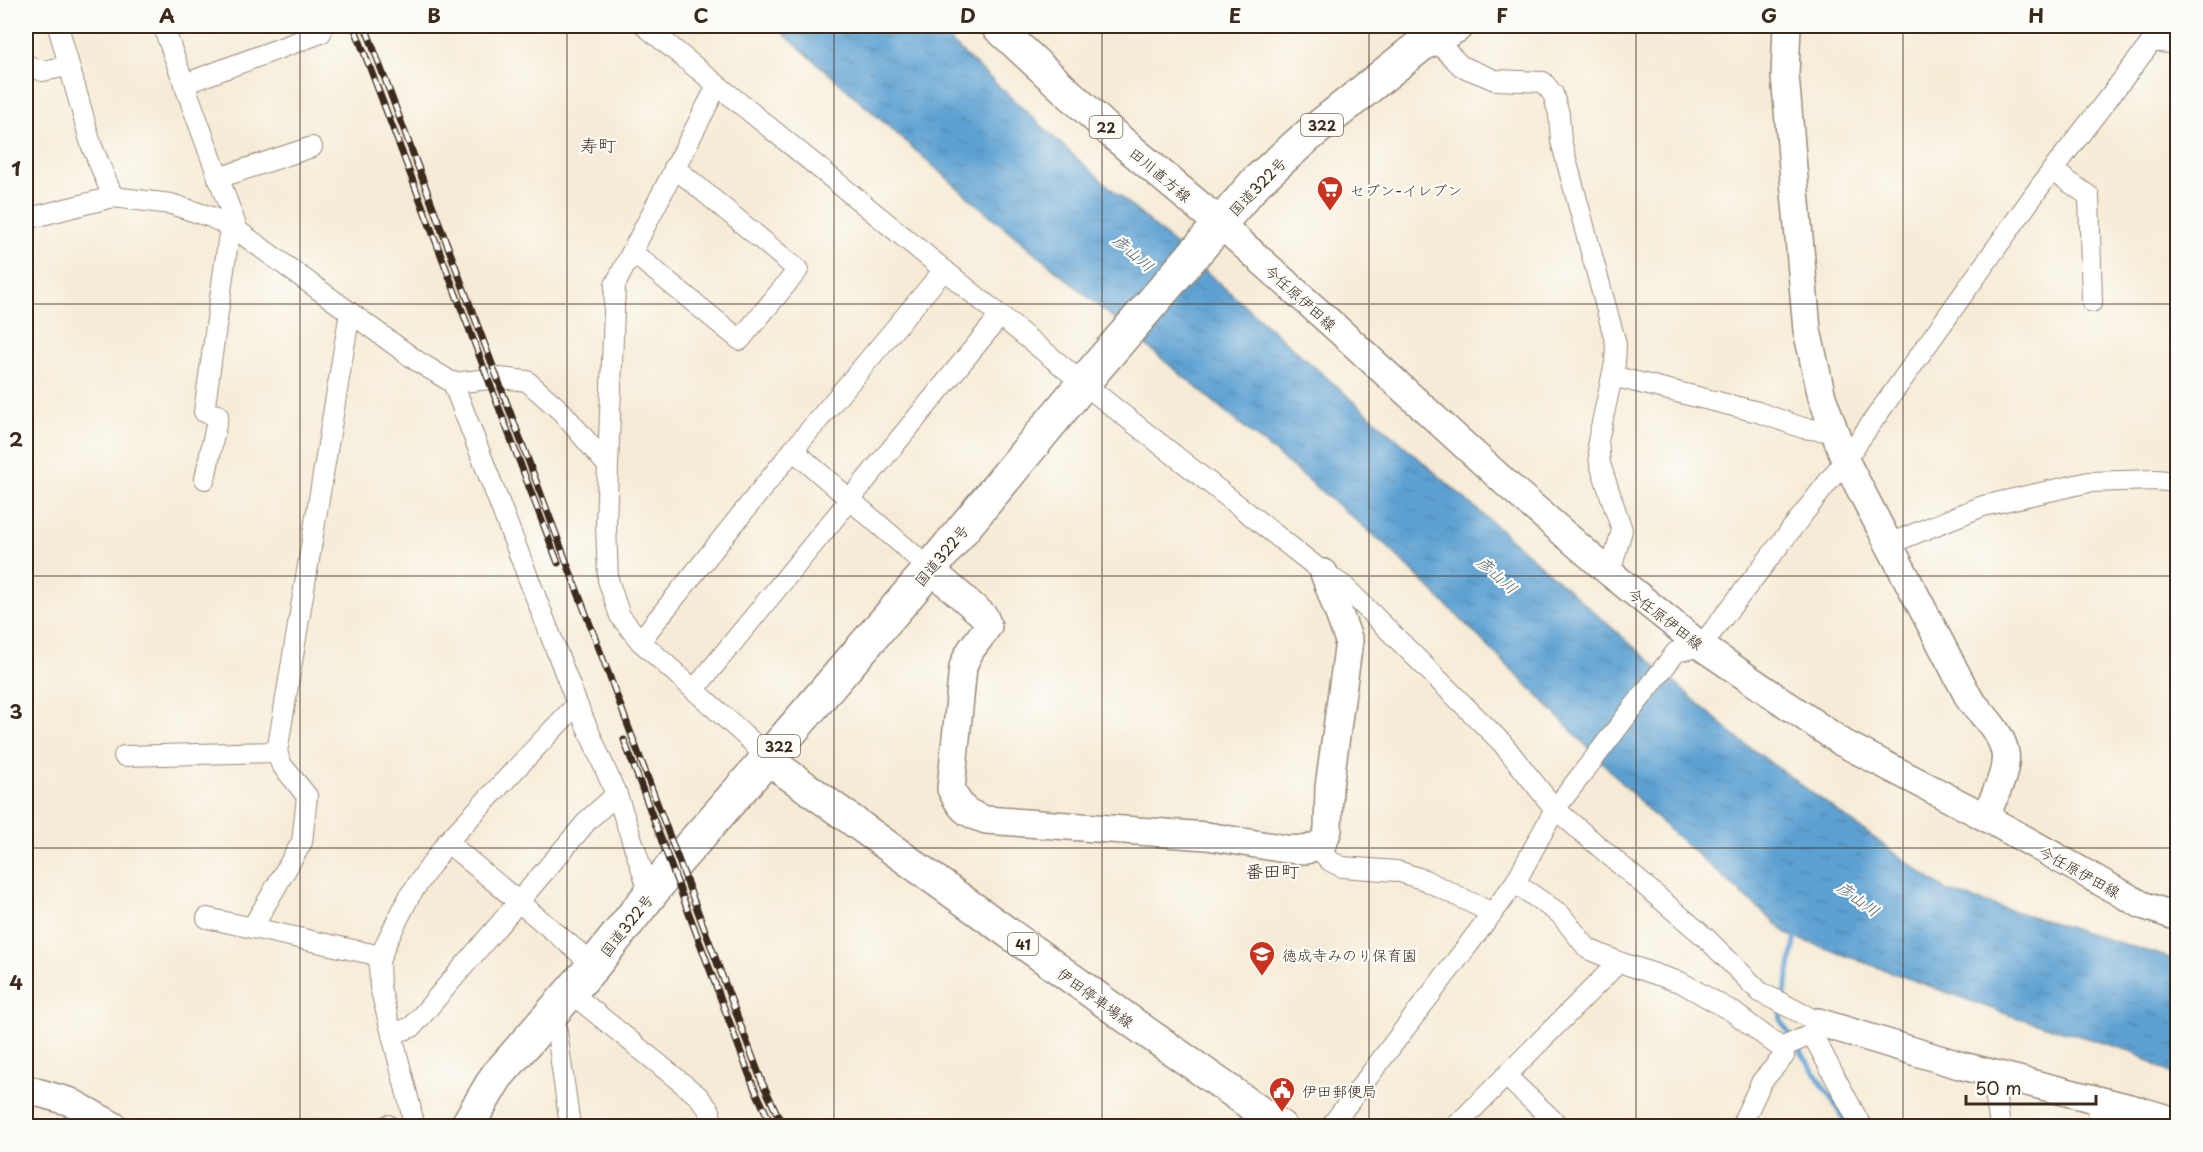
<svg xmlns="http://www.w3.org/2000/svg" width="2203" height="1152" font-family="'Playpen Sans','Klee One',sans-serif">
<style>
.water{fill:url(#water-ripples);stroke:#4c6678;stroke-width:1.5}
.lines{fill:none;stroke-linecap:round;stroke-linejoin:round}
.stream{stroke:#5da1d2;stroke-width:5}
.street-casing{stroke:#988a7a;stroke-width:22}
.secondary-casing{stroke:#988a7a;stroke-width:30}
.primary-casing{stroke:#988a7a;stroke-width:33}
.highway-casing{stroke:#988a7a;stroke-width:36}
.street{stroke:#fff;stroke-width:20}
.secondary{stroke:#fff;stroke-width:27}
.primary{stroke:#fff;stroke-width:30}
.highway{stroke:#fff;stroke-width:33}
.rail-casing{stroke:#3b2a1e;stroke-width:7}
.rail{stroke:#fdfcf7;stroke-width:4.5;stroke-dasharray:14;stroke-linecap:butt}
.grid{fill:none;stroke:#3b2a1e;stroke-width:1.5;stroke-opacity:0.55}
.labels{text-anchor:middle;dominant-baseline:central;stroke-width:4.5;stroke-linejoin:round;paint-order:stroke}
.shield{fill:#fdfcf7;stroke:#75695f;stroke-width:1.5}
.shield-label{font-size:14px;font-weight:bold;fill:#3b2a1e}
.street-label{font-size:15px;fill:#3b2a1e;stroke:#fdfcf7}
.poi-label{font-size:15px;fill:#3b2a1e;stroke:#fdfcf7;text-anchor:start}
.water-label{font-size:16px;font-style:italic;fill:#495a66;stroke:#fdfcf7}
.quarter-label{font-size:18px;fill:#3b2a1e;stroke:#fdfcf7}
.neatline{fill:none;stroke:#3b2a1e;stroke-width:2}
.grid-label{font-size:20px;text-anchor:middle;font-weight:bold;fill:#3b2a1e}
</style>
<defs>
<pattern id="water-ripples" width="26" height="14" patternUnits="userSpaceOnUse" patternTransform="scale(1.5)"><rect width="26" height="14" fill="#5da1d2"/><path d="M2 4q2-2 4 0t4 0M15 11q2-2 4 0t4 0" fill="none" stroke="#4e83aa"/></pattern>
</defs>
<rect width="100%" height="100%" fill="#fdfcf7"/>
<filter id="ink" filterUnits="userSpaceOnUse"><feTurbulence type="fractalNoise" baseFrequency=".0167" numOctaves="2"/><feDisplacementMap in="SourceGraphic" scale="12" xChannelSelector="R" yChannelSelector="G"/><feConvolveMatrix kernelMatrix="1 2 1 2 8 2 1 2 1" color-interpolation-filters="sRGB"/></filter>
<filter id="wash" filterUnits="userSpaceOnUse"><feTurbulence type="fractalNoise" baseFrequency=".008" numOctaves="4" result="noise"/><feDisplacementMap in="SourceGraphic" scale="24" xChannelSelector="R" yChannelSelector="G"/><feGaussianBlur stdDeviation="1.35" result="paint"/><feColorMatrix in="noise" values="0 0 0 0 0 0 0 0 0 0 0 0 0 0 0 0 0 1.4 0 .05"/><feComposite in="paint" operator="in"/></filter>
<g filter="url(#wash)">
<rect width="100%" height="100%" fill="#f6ebd6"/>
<polygon class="water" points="775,26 934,26 1073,155 1741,741 1947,891 2177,960 2177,1077 2131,1051 2012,1016 1789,935 1655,817 1547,705 1388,547 974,202"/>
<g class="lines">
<g class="stream">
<polyline points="1784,998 1797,931"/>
<polyline points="1782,1008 1780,1019 1849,1126"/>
</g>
</g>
</g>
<g filter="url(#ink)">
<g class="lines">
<g class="street-casing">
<g id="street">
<polyline points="58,26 91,144 113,197"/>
<polyline points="163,26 238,231"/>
<polyline points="645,26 1084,384 1324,573 1344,586 1502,743 1555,809 1706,938 1760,992 1818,1022 1812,1034 1781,1048"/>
<polyline points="1421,26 1461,66 1495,80 1543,82 1553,94 1559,114 1561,141 1616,344 1615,363 1598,441 1600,464 1622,530 1610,573"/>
<polyline points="2152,41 2178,44"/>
<polyline points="26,65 43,71 68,66"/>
<polyline points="184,84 321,33"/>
<polyline points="2052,170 2089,196 2092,302"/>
<polyline points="218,178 312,147"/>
<polyline points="26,219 113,197 171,204 211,217 238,231 417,361 453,383 577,704 619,801 650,894"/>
<polyline points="632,252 740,340 798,270 674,167"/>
<polyline points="1612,376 1758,412 1803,428 1835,432"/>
<polyline points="453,383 499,378 527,381 562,412 608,466 606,525 608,580 620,616 640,641 750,740 767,759"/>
<polyline points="793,450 930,569"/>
<polyline points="608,466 615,285 717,86"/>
<polyline points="205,479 218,415 204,412 230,227"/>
<polyline points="1889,544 1983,506 2089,482 2156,480 2178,482"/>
<polyline points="640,641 793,450 944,270"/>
<polyline points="694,690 1000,316"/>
<polyline points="277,752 350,312"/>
<polyline points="124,756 277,752 281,764 307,796 302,842 252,928"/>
<polyline points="447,842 594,965"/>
<polyline points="1316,846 1330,861 1342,867 1397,871 1425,880 1492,913"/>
<polyline points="1515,883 1560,914 1588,949 1619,962 1682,983 1733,1012 1781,1048 1784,1056 1762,1081 1741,1126"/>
<polyline points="207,918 381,956"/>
<polyline points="570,992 698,1096 710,1111 711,1126"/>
<polyline points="554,1011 570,1126"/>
<polyline points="392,1034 412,1027 589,819 617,794"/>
<polyline points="1812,1034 1861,1126"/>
<polyline points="1992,1073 2000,1126"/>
<polyline points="1506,1076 1558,1125"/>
<polyline points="2098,1100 2099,1126"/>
<polyline points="388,1125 388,1126"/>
<polyline points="414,1126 410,1106 380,987 379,961 387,941 410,895 447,842 577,704"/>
<polyline points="1331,1126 1515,883 1555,809 1676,652 1701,646 1845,460 2041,185 2164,26"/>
<polyline points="1456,1126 1619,962"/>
</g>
</g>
<g class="secondary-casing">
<g id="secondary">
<path d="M1787,26L1785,75L1807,330L1822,397L1845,460L1970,700C2016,750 2013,757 1985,817"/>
<polyline points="1220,224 1333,325 1509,486 1610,573 1701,646 1843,743 1985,817 2142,905 2178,917"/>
<path d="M930,569L984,616L988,626C977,644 970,646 963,667L951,789C961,809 965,813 986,820L1207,836L1286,849L1306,850L1316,846L1324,841L1328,830L1329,787L1349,641L1324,573"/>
<polyline points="1818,1022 1959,1065 2138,1110 2178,1122"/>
<polyline points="26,1089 71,1102 114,1126"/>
</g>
</g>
<g class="primary-casing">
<g id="primary">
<polyline points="996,26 1114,135 1220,224"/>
<polyline points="767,759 1139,1027 1281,1126"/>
</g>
</g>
<g class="highway-casing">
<polyline id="highway" points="467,1126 496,1077 594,965 671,868 767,759 930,569 1095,369 1256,182 1304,139 1421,45 1456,26"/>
</g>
<use href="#street" class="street"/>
<use href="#secondary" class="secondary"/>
<use href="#primary" class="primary"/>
<use href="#highway" class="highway"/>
<g class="rail-casing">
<g id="rail">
<polyline points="354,26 558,563"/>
<polyline points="365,26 762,1082 783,1126"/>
<polyline points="624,740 753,1085 772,1126"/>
</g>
</g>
<use href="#rail" class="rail"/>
</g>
</g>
<path class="grid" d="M300,26V1126M567,26V1126M834,26V1126M1102,26V1126M1369,26V1126M1636,26V1126M1903,26V1126M26,304H2178M26,576H2178M26,848H2178"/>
<defs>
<g id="supermarket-pin" transform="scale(1.35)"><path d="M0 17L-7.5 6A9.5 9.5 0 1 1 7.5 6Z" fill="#c8321e" stroke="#fdfcf7"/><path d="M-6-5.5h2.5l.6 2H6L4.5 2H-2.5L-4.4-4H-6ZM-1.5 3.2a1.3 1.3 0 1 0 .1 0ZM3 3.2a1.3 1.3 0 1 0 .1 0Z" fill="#fff"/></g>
<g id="school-pin" transform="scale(1.35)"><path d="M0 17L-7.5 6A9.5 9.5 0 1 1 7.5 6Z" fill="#c8321e" stroke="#fdfcf7"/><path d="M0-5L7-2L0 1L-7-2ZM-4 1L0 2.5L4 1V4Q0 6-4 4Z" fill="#fff"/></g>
<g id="civic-pin" transform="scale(1.35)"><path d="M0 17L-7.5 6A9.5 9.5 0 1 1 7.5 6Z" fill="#c8321e" stroke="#fdfcf7"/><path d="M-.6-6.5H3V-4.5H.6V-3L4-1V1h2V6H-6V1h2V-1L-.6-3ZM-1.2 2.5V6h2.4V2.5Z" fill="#fff"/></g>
</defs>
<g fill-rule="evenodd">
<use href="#supermarket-pin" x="1330" y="189"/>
<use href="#school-pin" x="1262" y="954"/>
<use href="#civic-pin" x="1282" y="1090"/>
</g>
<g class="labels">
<g class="shield">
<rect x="1301" y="114" width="42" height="22" rx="4.5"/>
<rect x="1089.5" y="116" width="33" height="22" rx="4.5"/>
<rect x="758" y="735" width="42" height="22" rx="4.5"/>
<rect x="1008" y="933" width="30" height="22" rx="4.5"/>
</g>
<g class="shield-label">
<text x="1322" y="125">322</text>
<text x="1106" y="127">22</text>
<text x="779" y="746">322</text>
<text x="1023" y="944">41</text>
</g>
<g class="street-label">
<text transform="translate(1161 174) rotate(40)">田川直方線</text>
<text transform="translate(1257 186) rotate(-46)">国道322号</text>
<text transform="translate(1301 297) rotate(42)">今任原伊田線</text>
<text transform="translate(941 555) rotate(-50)">国道322号</text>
<text transform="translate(1666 618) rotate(38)">今任原伊田線</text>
<text transform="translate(2080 871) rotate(29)">今任原伊田線</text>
<text transform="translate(626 925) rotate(-52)">国道322号</text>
<text transform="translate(1096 997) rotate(36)">伊田停車場線</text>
</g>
<g class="poi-label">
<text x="1350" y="189">セブン-イレブン</text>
<text x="1282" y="954">徳成寺みのり保育園</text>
<text x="1302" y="1090">伊田郵便局</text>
</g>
<g class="water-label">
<text transform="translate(1134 252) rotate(41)">彦山川</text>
<text transform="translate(1498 574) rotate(42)">彦山川</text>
<text transform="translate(1859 898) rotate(36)">彦山川</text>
</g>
<g class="quarter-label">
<text x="598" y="144">寿町</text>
<text x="1272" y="870">番田町</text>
</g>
</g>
<rect width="2203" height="1152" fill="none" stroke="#fdfcf7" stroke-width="66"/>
<path d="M1966 1095v9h130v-9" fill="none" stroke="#3b2a1e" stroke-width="3"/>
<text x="1975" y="1095" font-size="18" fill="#3b2a1e" stroke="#fdfcf7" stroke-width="4.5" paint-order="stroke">50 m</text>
<rect x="33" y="33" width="2137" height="1086" class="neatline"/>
<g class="grid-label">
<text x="167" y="23">A</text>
<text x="434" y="23">B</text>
<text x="701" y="23">C</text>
<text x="968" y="23">D</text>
<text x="1235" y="23">E</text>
<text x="1502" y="23">F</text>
<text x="1769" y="23">G</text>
<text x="2036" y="23">H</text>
<text x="16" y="176">1</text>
<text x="16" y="447">2</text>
<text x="16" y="719">3</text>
<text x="16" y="990">4</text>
</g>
</svg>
